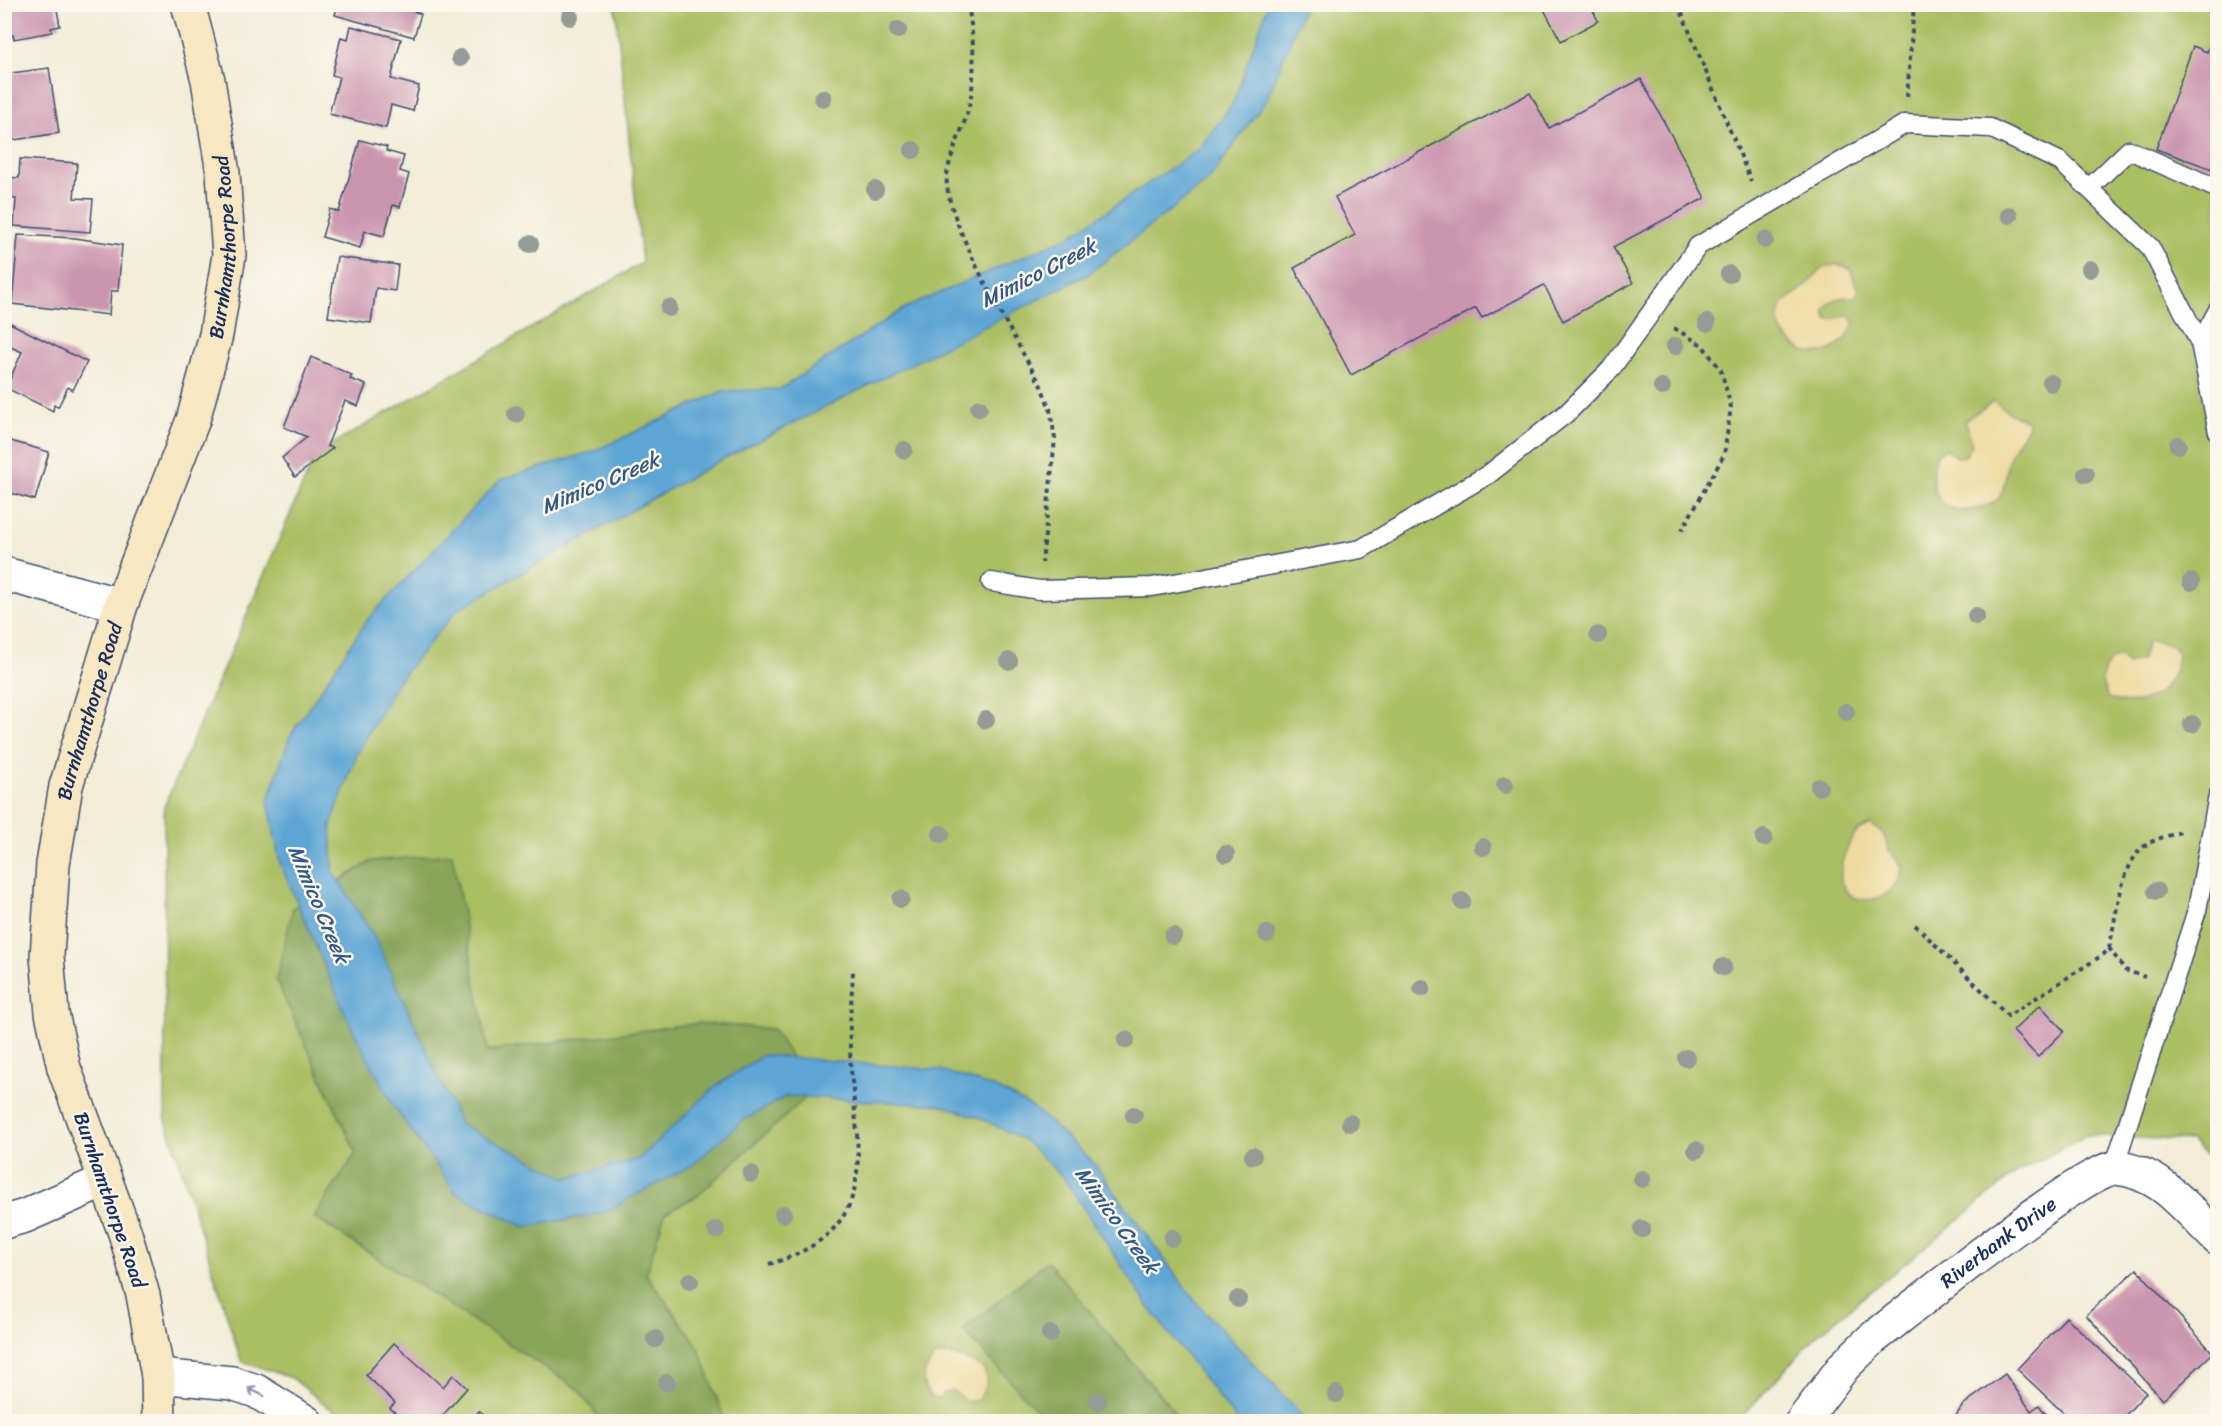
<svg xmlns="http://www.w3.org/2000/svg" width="2222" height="1426" font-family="Sriracha,sans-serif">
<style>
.green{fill:#aabe62;stroke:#627660;stroke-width:1.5}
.forest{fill:#87a558;stroke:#516a5b;stroke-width:1.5}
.sand{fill:#eeda9e;stroke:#84847e;stroke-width:1.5}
.water{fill:#5da5d4;stroke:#3c6a99;stroke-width:1.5}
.building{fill:#cb95af}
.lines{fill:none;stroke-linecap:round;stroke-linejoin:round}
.service-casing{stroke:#3b4c70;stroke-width:21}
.minor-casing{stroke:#3b4c70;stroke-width:36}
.secondary-casing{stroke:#3b4c70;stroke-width:36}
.path{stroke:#3b4c70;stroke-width:4;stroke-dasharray:4.5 4.5;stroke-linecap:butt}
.service{stroke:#fff;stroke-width:18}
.minor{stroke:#fff;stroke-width:33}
.secondary{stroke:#f7e8c3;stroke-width:33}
.tree{fill:#949c95}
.oneway{stroke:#8d97ae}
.labels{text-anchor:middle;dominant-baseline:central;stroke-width:5;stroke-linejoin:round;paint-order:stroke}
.street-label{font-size:20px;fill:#1b2f5e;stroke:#fbf7ec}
.water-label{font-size:21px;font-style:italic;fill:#325887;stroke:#fbf7ec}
</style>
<rect width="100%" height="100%" fill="#fbf7ec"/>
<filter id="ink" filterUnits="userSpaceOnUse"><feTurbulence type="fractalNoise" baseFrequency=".0167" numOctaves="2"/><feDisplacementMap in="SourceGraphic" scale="12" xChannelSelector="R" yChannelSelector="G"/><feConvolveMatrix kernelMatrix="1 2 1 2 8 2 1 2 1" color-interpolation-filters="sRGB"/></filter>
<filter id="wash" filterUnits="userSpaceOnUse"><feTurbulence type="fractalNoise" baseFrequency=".008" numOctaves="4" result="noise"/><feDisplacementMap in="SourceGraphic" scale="24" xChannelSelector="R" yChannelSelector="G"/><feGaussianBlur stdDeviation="1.35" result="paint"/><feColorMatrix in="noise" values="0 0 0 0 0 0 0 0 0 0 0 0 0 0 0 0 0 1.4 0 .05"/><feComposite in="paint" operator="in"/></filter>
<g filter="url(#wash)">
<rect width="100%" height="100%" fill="#f3edd8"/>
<polygon class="green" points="615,5 2217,5 2217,1167 2191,1141 2087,1135 2016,1173 1817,1335 1738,1421 346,1421 292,1378 241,1361 165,1117 164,807 316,454 642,263"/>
<g class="forest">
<polygon points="452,854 488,1051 699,1023 773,1029 813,1091 697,1196 665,1213 646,1274 698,1346 725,1421 601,1421 578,1389 314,1217 356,1153 276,980 293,908 372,861"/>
<polygon points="1047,1261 1182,1421 1047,1421 963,1330"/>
</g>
<g class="sand">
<path d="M1838,264L1850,269L1859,292L1854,297C1839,297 1831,298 1824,312L1828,320L1847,316L1855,321C1845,349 1815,366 1790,341C1786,336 1781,333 1779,326C1777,319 1781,311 1782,304L1806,286L1822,268Z"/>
<path d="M1994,401L2011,414L2028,421L2029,426C2021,437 2012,448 2008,462C2006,472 2005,489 1999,498C1996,503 1989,505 1983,507C1943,521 1922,490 1938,453L1947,449L1957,457L1965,456L1972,445L1965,420Z"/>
<path d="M2153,641L2173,646L2178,653C2176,689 2144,713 2108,698L2101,680L2108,662L2120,656L2127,664L2141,661L2147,642Z"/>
<path d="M1870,824L1883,833L1889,850L1902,867C1899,912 1820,914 1846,851C1851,837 1857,830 1870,824Z"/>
<path d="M948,1355C974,1360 1004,1371 976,1401H967L951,1390L943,1393L941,1399L933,1398C917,1382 923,1372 935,1356Z"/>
</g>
<polygon class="water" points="1268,5 1305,5 1267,99 1209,180 1087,275 719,461 457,610 399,680 357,754 331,824 333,871 376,940 460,1124 567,1178 639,1159 716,1086 763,1055 940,1070 996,1088 1034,1108 1093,1162 1195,1301 1307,1421 1237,1421 1148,1306 1063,1177 1024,1140 980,1118 941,1105 786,1096 742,1121 694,1164 603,1213 525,1227 457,1194 393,1105 352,1029 280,863 268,801 290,736 367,620 500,480 594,451 723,391 780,389 905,308 1070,236 1199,149 1233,103"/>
<g id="blocks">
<g class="building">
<polygon points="4,4 56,4 60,26 51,28 52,32 14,39 13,35 6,36"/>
<polygon points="338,4 396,4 421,14 414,37 335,15"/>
<polygon points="1541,4 1590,4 1598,21 1561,41"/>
<polygon points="2217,23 2218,23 2218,171 2156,149 2193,46 2207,52"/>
<polygon points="351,26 401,39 391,79 419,86 413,111 391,105 386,128 329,114 339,77 332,75 341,37 348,39"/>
<polygon points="49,68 59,133 8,141 4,139 4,74"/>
<polygon points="1641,79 1705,198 1613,247 1633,283 1563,321 1544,285 1482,318 1476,308 1351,375 1294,268 1355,235 1335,197 1530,93 1549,128"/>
<polygon points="360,140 387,147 386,151 404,156 400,171 409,174 400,207 393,205 384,236 365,231 360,248 322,237 330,209 339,212"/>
<polygon points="20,159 77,163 74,198 93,199 90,232 14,226 16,199 4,198 6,177 19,178"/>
<polygon points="18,235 75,238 122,245 118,291 111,291 109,315 12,304"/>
<polygon points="337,257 398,265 395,291 376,288 371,323 328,317"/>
<polygon points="8,322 87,362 73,390 68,387 58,407 54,405 53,411 6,388 22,352 4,344 4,328"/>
<polygon points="311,357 352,375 350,379 366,385 358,406 345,401 327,446 333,448 295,477 282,458 307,437 284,427"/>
<polygon points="4,439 49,452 35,500 4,491"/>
<polygon points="2040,1005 2064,1031 2038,1057 2013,1031"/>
<polygon points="2137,1269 2213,1353 2163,1400 2086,1315"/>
<polygon points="2066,1317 2146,1393 2119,1422 2073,1422 2017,1369"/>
<polygon points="394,1343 443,1387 453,1375 467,1388 437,1422 405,1422 390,1408 395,1403 366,1375"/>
<polygon points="2005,1374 2031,1411 2039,1405 2048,1417 2052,1415 2057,1422 1952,1422 1963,1405"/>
<polygon points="479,1411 491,1422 470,1422"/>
</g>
</g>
</g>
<g filter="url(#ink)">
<use href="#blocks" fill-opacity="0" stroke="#3b4c70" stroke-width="1.5"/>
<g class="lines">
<g class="service-casing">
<g id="service">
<polyline points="2089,188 2129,150 2218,189"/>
<polyline points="2200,343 2218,310"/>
<polyline points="991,582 1039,590 1152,587 1361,549 1489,474 1568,412 1611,369 1698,246 1905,124 1990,128 2061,162 2150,247 2200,343 2218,432"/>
<polyline points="2114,1167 2197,910 2218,796"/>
</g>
</g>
<g class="minor-casing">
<g id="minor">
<polyline points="4,574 121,605"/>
<polyline points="4,1222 25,1216 104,1181"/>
<polyline points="158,1376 232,1383 256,1391 306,1422"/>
<path id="s1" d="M1802,1422L1844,1366L1872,1339C1906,1313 2088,1165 2116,1168C2162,1172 2187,1210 2218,1239"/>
</g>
</g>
<g class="secondary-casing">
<g id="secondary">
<path id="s2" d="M159,1422L158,1376L143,1295L125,1233L64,1068L52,1013L47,956L53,864L66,786L121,605L193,420L216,335L229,255L223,173L208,80L188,4"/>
</g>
</g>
<g class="path">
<path d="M968,4C974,40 977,79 967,114C961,134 950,154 947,175C941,216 1019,344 1041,386L1050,409L1055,439L1042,563"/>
<polyline points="1678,4 1751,181"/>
<polyline points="1907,97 1914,4"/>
<polyline points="1674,328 1702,345 1721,370 1731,407 1724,455 1682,530"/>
<polyline points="1915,925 2008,1016 2104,954 2109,948 2125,970 2145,977"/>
<path d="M2109,948C2116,919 2119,875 2139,851C2149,840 2167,836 2181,832"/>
<path d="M769,1264C892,1228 852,1142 850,1048C849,1022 852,996 853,970"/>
</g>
<use href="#service" class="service"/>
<use href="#minor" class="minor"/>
<use href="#secondary" class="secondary"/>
</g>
<g class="tree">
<circle cx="570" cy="17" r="9"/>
<circle cx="898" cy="30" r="9"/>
<circle cx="460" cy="58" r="9"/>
<circle cx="823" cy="98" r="9"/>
<circle cx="913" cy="150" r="9"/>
<circle cx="875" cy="190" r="9"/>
<circle cx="2009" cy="215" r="9"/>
<circle cx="1765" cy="240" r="9"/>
<circle cx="530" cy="244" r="9"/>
<circle cx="2090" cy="269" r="9"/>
<circle cx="1729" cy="274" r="9"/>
<circle cx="669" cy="308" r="9"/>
<circle cx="1707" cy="323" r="9"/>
<circle cx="1675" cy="346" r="9"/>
<circle cx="2051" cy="383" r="9"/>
<circle cx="1662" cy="387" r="9"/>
<circle cx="979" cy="408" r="9"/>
<circle cx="516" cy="414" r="9"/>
<circle cx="2178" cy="445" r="9"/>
<circle cx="904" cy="450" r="9"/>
<circle cx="2086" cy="474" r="9"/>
<circle cx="2191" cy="582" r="9"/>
<circle cx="1976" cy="616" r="9"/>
<circle cx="1598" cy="635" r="9"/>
<circle cx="1009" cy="661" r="9"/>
<circle cx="1846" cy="712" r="9"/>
<circle cx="986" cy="720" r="9"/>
<circle cx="2192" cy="724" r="9"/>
<circle cx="1505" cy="785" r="9"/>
<circle cx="1819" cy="787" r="9"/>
<circle cx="941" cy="834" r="9"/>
<circle cx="1764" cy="838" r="9"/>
<circle cx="1483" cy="847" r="9"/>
<circle cx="1226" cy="854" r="9"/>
<circle cx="2156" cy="891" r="9"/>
<circle cx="901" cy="899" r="9"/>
<circle cx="1462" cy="901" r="9"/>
<circle cx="1267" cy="934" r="9"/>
<circle cx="1173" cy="936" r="9"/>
<circle cx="1723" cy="967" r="9"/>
<circle cx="1422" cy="988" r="9"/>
<circle cx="1126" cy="1040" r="9"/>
<circle cx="1686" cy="1058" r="9"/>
<circle cx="1134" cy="1115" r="9"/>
<circle cx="1350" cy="1123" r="9"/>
<circle cx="1696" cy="1150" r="9"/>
<circle cx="1253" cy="1156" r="9"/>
<circle cx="751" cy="1174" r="9"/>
<circle cx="1642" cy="1179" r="9"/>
<circle cx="783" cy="1214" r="9"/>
<circle cx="1642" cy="1229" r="9"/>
<circle cx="716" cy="1230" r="9"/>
<circle cx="1172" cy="1238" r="9"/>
<circle cx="690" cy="1281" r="9"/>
<circle cx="1238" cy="1299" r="9"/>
<circle cx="1050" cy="1334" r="9"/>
<circle cx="655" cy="1339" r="9"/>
<circle cx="667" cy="1383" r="9"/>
<circle cx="1336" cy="1394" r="9"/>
<circle cx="1098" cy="1401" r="9"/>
</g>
<defs><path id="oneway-shaft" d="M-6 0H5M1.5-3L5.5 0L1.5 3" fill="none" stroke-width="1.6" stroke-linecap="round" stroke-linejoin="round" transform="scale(1.5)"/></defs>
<use class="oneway" href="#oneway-shaft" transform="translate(256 1392) rotate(-154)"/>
</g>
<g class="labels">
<g class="street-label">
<text stroke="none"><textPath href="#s2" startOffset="1218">Burnhamthorpe Road</textPath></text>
<text stroke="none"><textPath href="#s2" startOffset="732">Burnhamthorpe Road</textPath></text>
<text transform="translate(110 1200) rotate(71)">Burnhamthorpe Road</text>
<text stroke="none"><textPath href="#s1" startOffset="268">Riverbank Drive</textPath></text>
</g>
<g class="water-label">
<text transform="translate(1038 273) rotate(-27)">Mimico Creek</text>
<text transform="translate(600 483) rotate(-23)">Mimico Creek</text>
<text transform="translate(319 904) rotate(67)">Mimico Creek</text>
<text transform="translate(1117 1220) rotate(54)">Mimico Creek</text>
</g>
</g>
<rect width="2222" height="1426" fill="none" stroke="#fbf7ec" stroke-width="24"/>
</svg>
